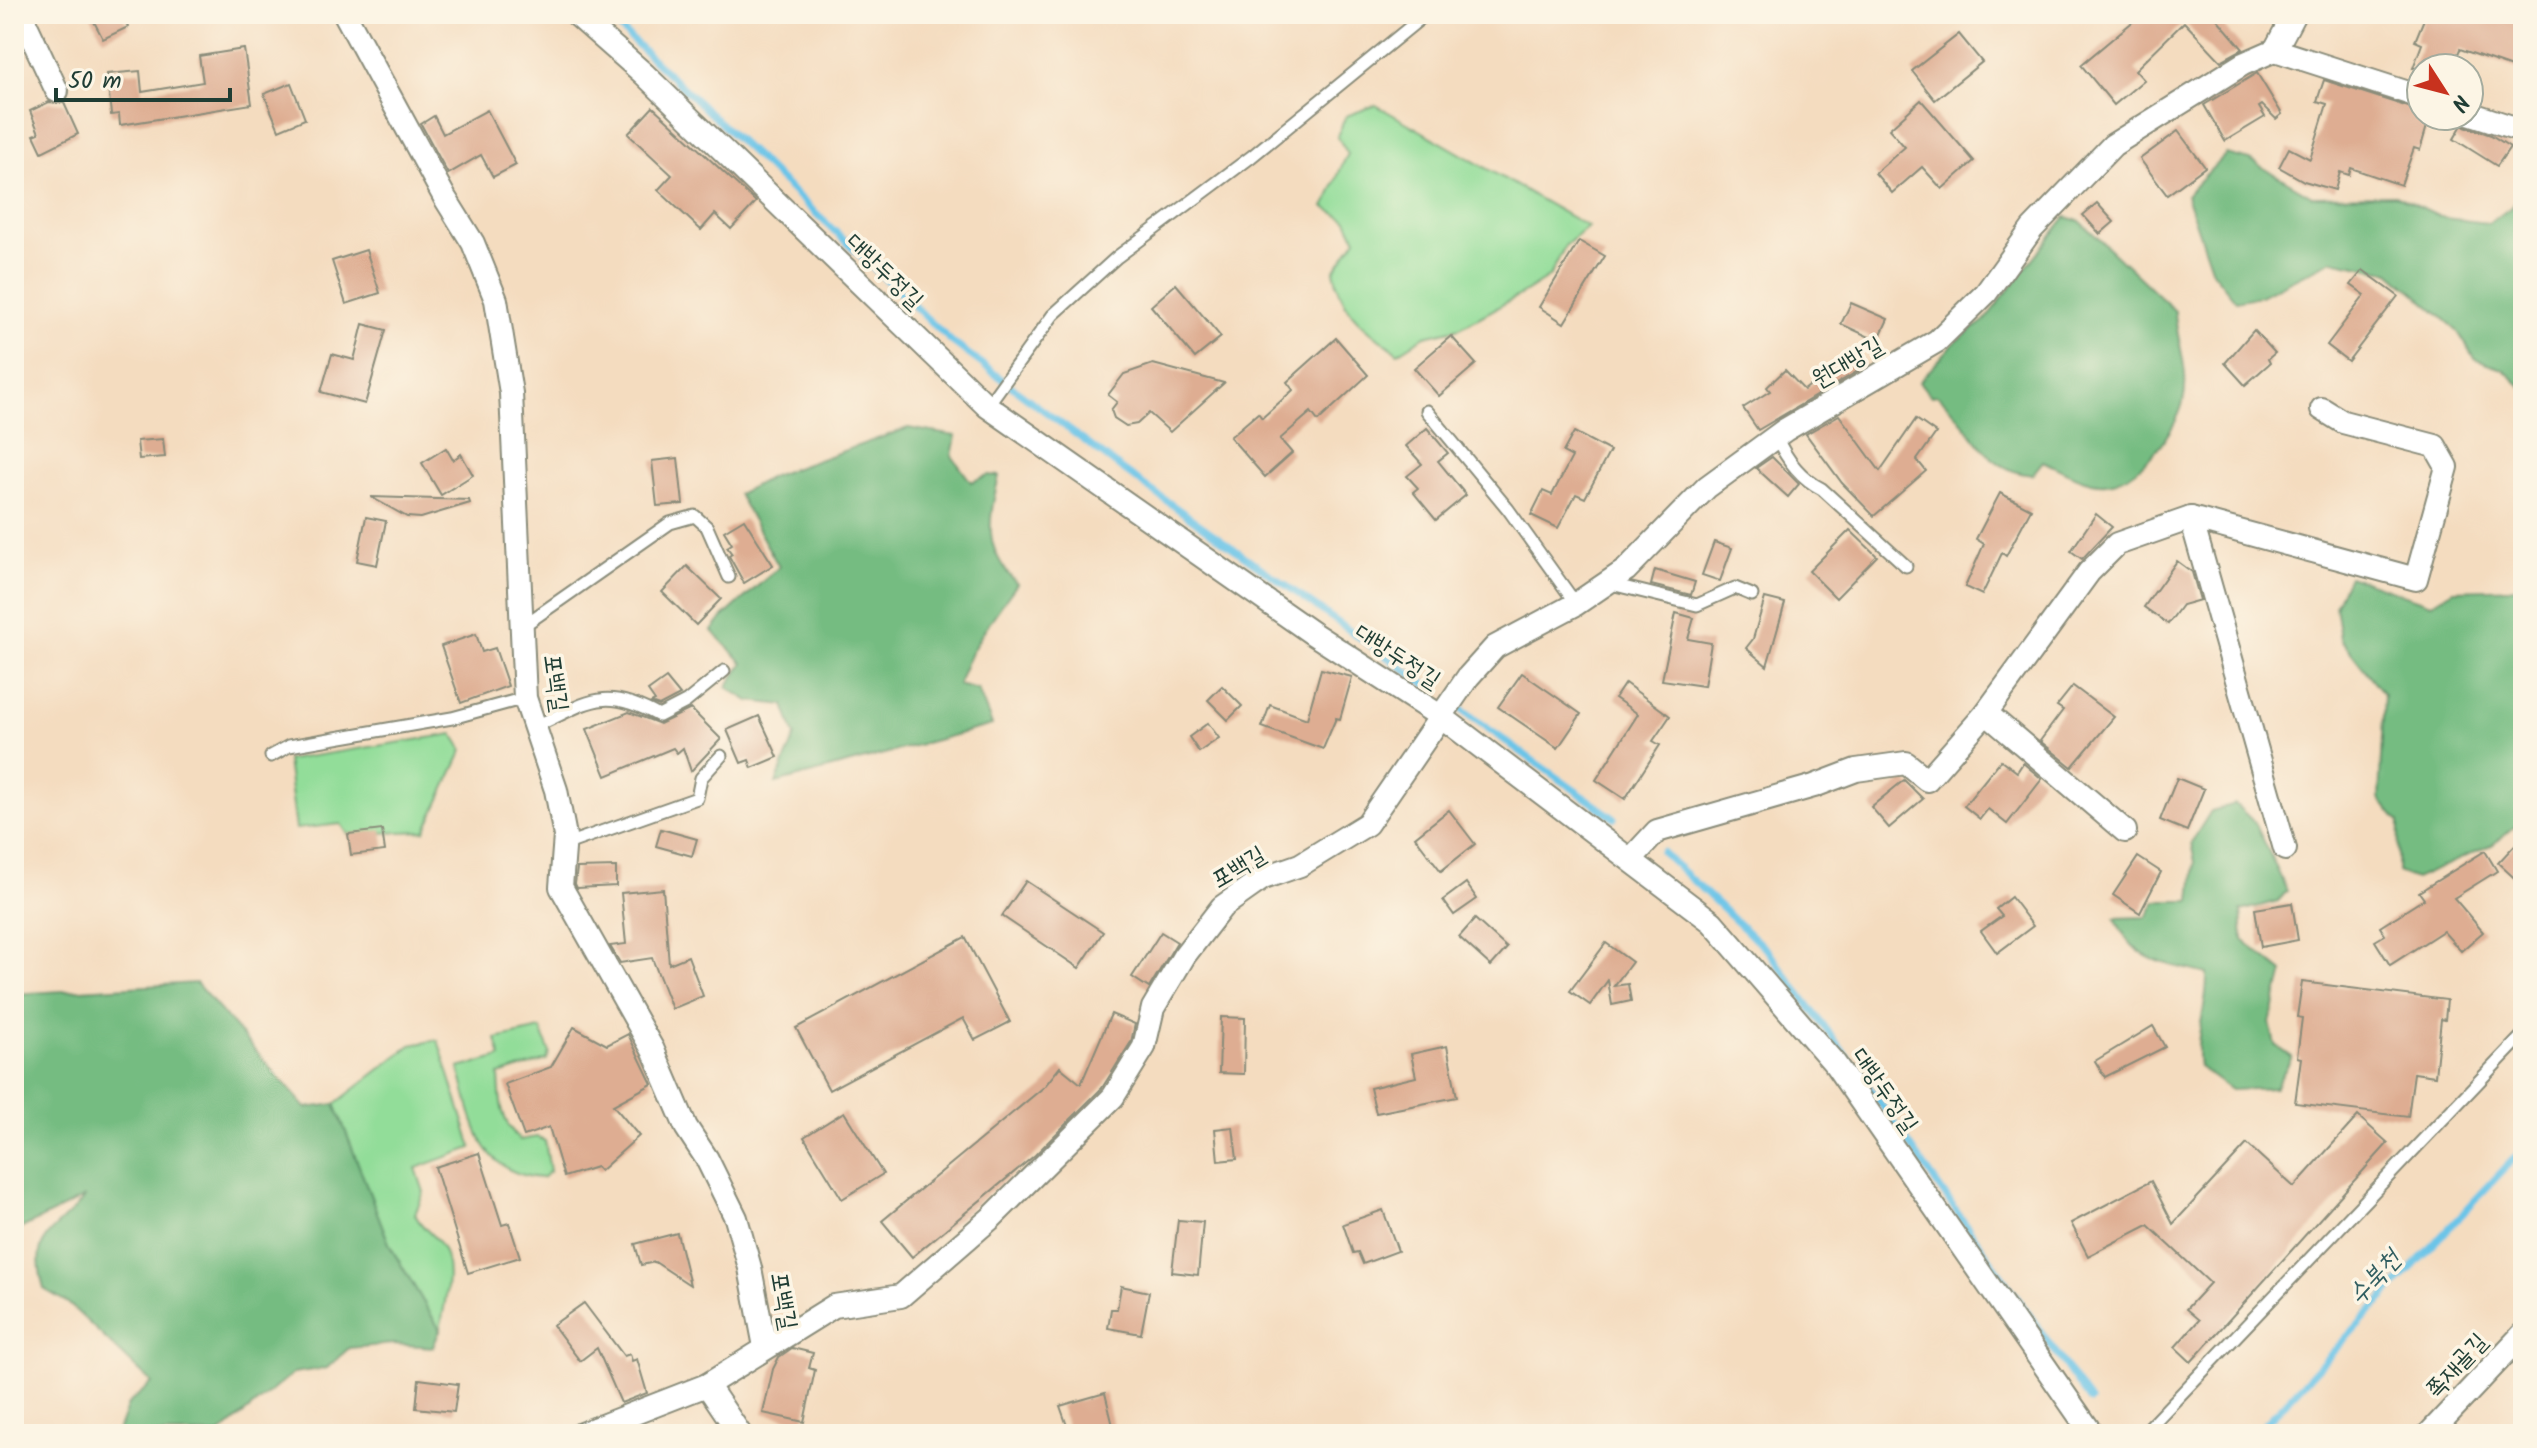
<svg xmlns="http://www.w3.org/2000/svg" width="2537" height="1448" font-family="Kalam,'Poor Story',sans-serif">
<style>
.green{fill:#92dd99;stroke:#588d66;stroke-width:2}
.forest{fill:#75bc81;stroke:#4a7c5a;stroke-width:2}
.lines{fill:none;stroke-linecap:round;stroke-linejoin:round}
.stream{stroke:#6ac4e8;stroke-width:7}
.building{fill:#dead92}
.service-casing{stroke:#8a8c7a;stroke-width:15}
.minor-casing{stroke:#8a8c7a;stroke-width:26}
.service{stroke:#fff;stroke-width:11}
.minor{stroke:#fff;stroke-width:22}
.labels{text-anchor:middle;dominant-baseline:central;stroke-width:7;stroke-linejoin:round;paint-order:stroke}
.street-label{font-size:24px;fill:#1f3d34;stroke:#fcf5e5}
.water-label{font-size:26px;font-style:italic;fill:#325f61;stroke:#fcf5e5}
</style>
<rect width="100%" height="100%" fill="#fcf5e5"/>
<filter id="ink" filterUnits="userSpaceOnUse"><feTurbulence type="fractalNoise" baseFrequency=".0125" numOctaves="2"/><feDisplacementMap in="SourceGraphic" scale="16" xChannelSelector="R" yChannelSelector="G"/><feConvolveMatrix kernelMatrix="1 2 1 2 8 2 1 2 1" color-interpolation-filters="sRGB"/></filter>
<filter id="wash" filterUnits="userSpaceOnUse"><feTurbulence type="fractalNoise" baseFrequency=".006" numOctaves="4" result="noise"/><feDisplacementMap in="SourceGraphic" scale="32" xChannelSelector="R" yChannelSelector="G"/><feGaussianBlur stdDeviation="1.8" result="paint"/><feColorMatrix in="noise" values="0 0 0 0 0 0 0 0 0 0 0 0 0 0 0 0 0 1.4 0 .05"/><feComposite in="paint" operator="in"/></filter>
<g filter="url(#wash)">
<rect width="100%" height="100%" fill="#f4dcbf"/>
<g class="green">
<path d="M1376,105L1588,227L1565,246L1550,276L1522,294L1460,328L1425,336L1398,353C1364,326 1342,315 1334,271L1356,239L1347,220L1324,207C1335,189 1337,172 1348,154L1337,136L1346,116Z"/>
<polygon points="453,734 463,750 425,831 348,834 341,824 296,829 287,760"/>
<path d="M541,1029L550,1053L547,1060L499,1075C500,1100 500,1121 520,1140L537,1137L545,1141L550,1171L542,1178C477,1174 473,1118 459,1068L501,1057L496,1039Z"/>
<path d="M438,1040L472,1148L416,1168L424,1192L415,1214C421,1228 431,1232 439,1243C456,1266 444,1304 440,1330L390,1246L335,1104L411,1045Z"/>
</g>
<g class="forest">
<polygon points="2226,154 2250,160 2312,196 2396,195 2444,218 2488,223 2512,207 2523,189 2523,388 2503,369 2476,360 2456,329 2390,272 2332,260 2260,296 2236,301 2212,271 2186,195"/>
<path d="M2066,217L2080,221L2175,311C2176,342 2191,371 2183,402C2176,431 2139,481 2106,483C2086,485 2060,469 2043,461L2032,475C1982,471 1972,423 1937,395L1931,396L1919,382L1956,341L1984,321Z"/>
<path d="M908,428L956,436L952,456L971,482L988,475L999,476C988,522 983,548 1017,584C994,616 969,647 958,685L978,690L992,725L776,783L795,736L784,705L749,701L727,687L743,663L712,631L723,617L779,567L738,494L773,476Z"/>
<polygon points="2349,576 2431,604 2454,590 2523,588 2523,820 2492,845 2415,879 2398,872 2399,822 2379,799 2384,694 2340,638 2335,606"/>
<path d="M2235,804L2256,824L2287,891L2278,901L2241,911L2243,940L2283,972L2270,1023L2275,1045L2292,1057L2275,1088L2231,1090L2199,1067C2194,1033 2208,1008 2207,974C2163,962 2136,965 2115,918L2147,917L2156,901H2191L2195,862L2191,843L2211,811Z"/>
<path d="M196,983L306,1108L335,1104L390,1246L440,1330L433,1347L393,1344L349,1348L327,1368L293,1373L220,1434H117L128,1404L152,1383L68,1303L44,1289C28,1232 54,1236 85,1197L14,1232V994Z"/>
</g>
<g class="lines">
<g class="stream">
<polyline points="605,14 951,341 1123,470 1425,684"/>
<polyline points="1462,710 1614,818"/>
<polyline points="1662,852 1768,951 1854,1066 2090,1401"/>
<polyline points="2256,1434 2523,1149"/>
</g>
</g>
<g id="blocks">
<g class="building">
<polygon points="90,14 122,14 128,27 103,39"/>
<polygon points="2142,14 2213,14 2243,49 2221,61 2184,22 2135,70 2144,80 2114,105 2081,65"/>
<polygon points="2426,14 2523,14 2523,71 2460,49 2452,68 2413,68 2422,44 2415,41"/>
<polygon points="1959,34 1982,62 1935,100 1912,71"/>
<polygon points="244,49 252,104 120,125 119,114 111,115 107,74 140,71 142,92 203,82 199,56"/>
<polygon points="2257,73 2282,114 2276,119 2262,105 2259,107 2265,117 2225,141 2204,105"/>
<polygon points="2324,80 2421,111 2421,116 2430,116 2420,150 2414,148 2401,185 2351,168 2349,175 2340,172 2335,190 2304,181 2279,167 2289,148 2310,159 2327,104 2317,101"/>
<polygon points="291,83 305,119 279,130 264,94"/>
<polygon points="1921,100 1974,161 1942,189 1922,167 1892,193 1875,173 1905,147 1889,129"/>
<polygon points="49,102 64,103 78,134 42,152 34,135 39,133 30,111"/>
<polygon points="653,107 756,202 731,229 715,214 701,230 658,190 672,175 628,134"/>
<polygon points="487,110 516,165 493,177 481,155 448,174 421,124 434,116 443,134"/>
<polygon points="2462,125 2491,135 2510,147 2497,166 2454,139"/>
<polygon points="2178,131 2205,167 2167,195 2140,159"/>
<polygon points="2097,203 2114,222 2100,234 2083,215"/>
<polygon points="1579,241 1605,256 1564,323 1539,307"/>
<polygon points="366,250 380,293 346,304 332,261"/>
<polygon points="2363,270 2398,296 2348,361 2327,345 2365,295 2351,285"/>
<polygon points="1176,284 1221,337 1195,358 1151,306"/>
<polygon points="1851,303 1888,319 1878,341 1841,324"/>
<polygon points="363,324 386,330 365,404 321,392 332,354 354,360"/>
<polygon points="2254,330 2275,353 2268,359 2270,363 2245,385 2225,363"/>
<polygon points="1451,336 1476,364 1439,396 1414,368"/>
<polygon points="1336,338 1368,375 1318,421 1311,412 1280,439 1292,453 1265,477 1230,437 1258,413 1262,418 1293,390 1287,382"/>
<polygon points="1847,357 1858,371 1758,430 1743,408 1770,391 1767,387 1785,370 1804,390"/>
<polygon points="1153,364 1224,383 1170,432 1149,413 1137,424 1126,426 1114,418 1111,410 1117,402 1108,395 1124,374"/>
<polygon points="1839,415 1880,471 1916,419 1936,433 1917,460 1926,471 1874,516 1842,483 1806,434"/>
<polygon points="1427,428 1448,453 1438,461 1466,495 1436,520 1413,492 1418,488 1407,476 1422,464 1406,446"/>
<polygon points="1574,432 1610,451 1585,498 1576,494 1558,528 1531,515 1543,491 1552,495 1572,457 1563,452"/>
<polygon points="163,439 165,457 139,459 137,441"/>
<polygon points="446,448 453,460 461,454 473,475 441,495 422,463"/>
<polygon points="1772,457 1799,484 1788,497 1756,468"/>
<polygon points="678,458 683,504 657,506 652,461"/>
<polygon points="2000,493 2031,509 2006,556 2002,553 1982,595 1965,587 1984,544 1976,539"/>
<polygon points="371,497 469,500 470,503 421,518 407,517"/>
<polygon points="2096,514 2112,527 2082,559 2071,551"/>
<polygon points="366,517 386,521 377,565 357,561"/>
<polygon points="744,519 773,565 744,583 729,556 732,554 727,547 732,544 724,531"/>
<polygon points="1850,530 1877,556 1836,598 1809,571"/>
<polygon points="1714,542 1732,548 1720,581 1702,575"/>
<polygon points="2177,561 2192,572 2200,600 2182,605 2168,624 2144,607"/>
<polygon points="687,566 721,599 696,625 662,592"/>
<polygon points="1655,570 1695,582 1691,595 1651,585"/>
<polygon points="1765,598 1785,603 1767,666 1746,648 1753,639"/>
<polygon points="1676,613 1694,618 1688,639 1711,643 1704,686 1662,680"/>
<polygon points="476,634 482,652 495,648 508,686 461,703 441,646"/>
<polygon points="1321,669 1352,677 1340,719 1336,718 1323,749 1262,727 1270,705 1307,719"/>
<polygon points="1522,673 1581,714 1558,748 1498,707"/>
<polygon points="666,678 680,695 659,706 651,703 655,701 648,691"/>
<polygon points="1625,683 1670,716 1653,741 1660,745 1625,799 1596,780 1638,714 1615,698"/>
<polygon points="1222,686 1242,706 1228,720 1208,700"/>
<polygon points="2073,686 2114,717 2072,767 2040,741 2063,710 2057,706"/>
<polygon points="691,709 721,739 691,771 683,748 677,753 673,748 606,776 587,729 629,712 660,724"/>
<polygon points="759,716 778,757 752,768 749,760 741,763 727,730"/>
<polygon points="1208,723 1219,738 1199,752 1189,737"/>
<polygon points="2001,760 2017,772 2023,763 2042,779 2007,824 1988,809 1980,819 1964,806"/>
<polygon points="2177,778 2204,789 2187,831 2160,820"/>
<polygon points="1904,780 1923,799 1889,828 1871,807"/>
<polygon points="1449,810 1475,844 1441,871 1415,837"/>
<polygon points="661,829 697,839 692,856 656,846"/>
<polygon points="382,830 385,851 351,855 348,834"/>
<polygon points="2523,836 2523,886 2498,863"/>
<polygon points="2485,851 2497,871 2454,898 2483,932 2461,951 2443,931 2390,965 2375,941 2385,935 2380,927 2424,899 2419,892"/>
<polygon points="2138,857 2161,872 2140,913 2113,895"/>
<polygon points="616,867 616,886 577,888 575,884 577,868"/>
<polygon points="1026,881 1103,932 1079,968 1002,916"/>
<polygon points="1466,883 1477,899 1454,915 1443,900"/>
<polygon points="663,889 669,964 688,956 703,996 672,1009 652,958 620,963 610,946 626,944 621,893"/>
<polygon points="2011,897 2033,926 1997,953 1981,931 2002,916 1996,909"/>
<polygon points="2292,903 2298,940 2261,947 2255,909"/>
<polygon points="1475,919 1507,948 1491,966 1459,937"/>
<polygon points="1161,932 1177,942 1149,988 1132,977"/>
<polygon points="965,937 1010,1022 975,1040 963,1018 829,1090 796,1028"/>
<polygon points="1606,943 1632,962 1614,986 1628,984 1631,1001 1612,1005 1608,980 1590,1005 1570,991"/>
<polygon points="2302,982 2447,1000 2445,1020 2441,1019 2435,1076 2414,1073 2408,1117 2295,1103 2301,1058 2297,1057 2302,1018 2297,1017"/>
<polygon points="1111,1014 1135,1024 1131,1042 1102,1088 1035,1155 912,1257 882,1221 1044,1087 1060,1067 1081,1084"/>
<polygon points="1221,1017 1245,1018 1244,1074 1219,1073"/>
<polygon points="2153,1026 2165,1047 2105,1077 2095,1061"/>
<polygon points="574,1027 607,1045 628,1034 652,1084 613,1105 639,1136 600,1171 596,1167 564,1177 549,1127 524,1136 505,1084 551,1067"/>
<polygon points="1447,1046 1457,1097 1376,1113 1370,1088 1416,1077 1411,1054"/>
<polygon points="844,1112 883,1174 842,1199 804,1137"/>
<polygon points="2358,1116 2388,1143 2191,1362 2175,1347 2199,1320 2186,1309 2210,1283 2148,1225 2088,1256 2071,1223 2151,1181 2173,1224 2247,1144 2294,1187"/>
<polygon points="1233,1127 1237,1159 1218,1161 1215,1129"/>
<polygon points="479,1153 502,1225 509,1223 520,1257 468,1273 435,1167"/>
<polygon points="1383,1210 1398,1251 1363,1264 1358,1252 1353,1253 1343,1224"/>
<polygon points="1178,1220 1203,1222 1198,1275 1172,1272"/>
<polygon points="677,1233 690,1285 655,1262 641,1265 635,1244"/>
<polygon points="1121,1286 1149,1292 1141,1334 1108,1328 1111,1309 1117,1309"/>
<polygon points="584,1303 624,1356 630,1354 632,1361 637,1359 647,1393 621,1403 597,1348 580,1361 553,1325"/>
<polygon points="792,1348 813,1353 809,1368 815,1370 804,1422 763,1413 773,1369 779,1357"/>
<polygon points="419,1379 458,1384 454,1412 416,1408"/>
<polygon points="1105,1393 1115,1434 1070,1434 1060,1406"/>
</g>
</g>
</g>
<g filter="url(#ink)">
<use href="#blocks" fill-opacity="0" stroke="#8a8c7a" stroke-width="2"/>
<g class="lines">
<g class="service-casing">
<g id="service">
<polyline points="987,406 1053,315 1117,257 1251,157 1426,14"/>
<polyline points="1427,411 1508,509 1576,604"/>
<path d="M1776,436C1786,459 1800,478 1822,489L1906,566"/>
<polyline points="1607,583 1697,605 1735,588 1752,595"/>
<polyline points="523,626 670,523 695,516 707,527 729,577"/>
<path d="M534,727C589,702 603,685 659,716L686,702L724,671"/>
<polyline points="271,756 289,746 452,718 525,698"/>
<polyline points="564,845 697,798 701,778 721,756"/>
<polyline points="2143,1434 2523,1035"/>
</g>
</g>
<g class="minor-casing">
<g id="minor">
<polyline points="21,14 57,91"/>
<polyline points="345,14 445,198 473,243 496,300 511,393 525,698 556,790 565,836 561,887 653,1050 686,1127 707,1159 736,1218 750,1268 765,1347"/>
<polyline points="576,14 644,74 987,406 1312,633 1443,718 1712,922 1835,1064 2092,1434"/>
<polyline points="2275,50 2421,97"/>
<polyline points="2469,113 2521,130"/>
<polyline points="2191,518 2285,849"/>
<polyline points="1986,713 2125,831"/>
<polyline points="1632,858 1657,831 1814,786 1856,770 1906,763 1927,780 1986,713 2089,572 2117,544 2191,518 2416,579 2447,467 2435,446 2343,422 2322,409"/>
<polyline points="707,1385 740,1434"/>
<polyline points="581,1434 707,1385 834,1306 901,1296 991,1218 1113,1097 1144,1047 1153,1008 1184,956 1222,907 1263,878 1300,865 1367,824 1468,677 1495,647 1576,604 1626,570 1707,487 1785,430 1937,341 1986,293 2032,229 2113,145 2243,64 2275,50 2294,14"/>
<polyline points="2429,1434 2523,1334"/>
</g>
</g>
<use href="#service" class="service"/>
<use href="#minor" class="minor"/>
</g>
</g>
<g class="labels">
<g class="street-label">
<text transform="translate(884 272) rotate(44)">대방두정길</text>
<text transform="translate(1848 363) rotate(-30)">원대방길</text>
<text transform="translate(1397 657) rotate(33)">대방두정길</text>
<text transform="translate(555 683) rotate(82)">포백길</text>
<text transform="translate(1239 868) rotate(-31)">포백길</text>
<text transform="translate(1884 1091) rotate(55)">대방두정길</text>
<text transform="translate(783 1301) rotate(80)">포백길</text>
<text transform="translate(2457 1366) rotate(-47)">쪽재골길</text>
</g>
<g class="water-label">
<text transform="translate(2375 1278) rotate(-47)">수북천</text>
</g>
</g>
<rect width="2537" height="1448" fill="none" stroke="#fcf5e5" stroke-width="48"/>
<g transform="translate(2445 92) rotate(126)"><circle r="38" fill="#fcf5e5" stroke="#a4ab9e" stroke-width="2"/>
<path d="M0-6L14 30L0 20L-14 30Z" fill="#c8321e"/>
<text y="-12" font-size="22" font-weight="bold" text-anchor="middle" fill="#1f3d34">N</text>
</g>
<path d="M56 88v12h174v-12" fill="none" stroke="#1f3d34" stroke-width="4"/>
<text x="68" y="88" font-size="24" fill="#1f3d34" stroke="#fcf5e5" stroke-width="6" paint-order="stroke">50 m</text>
</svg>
